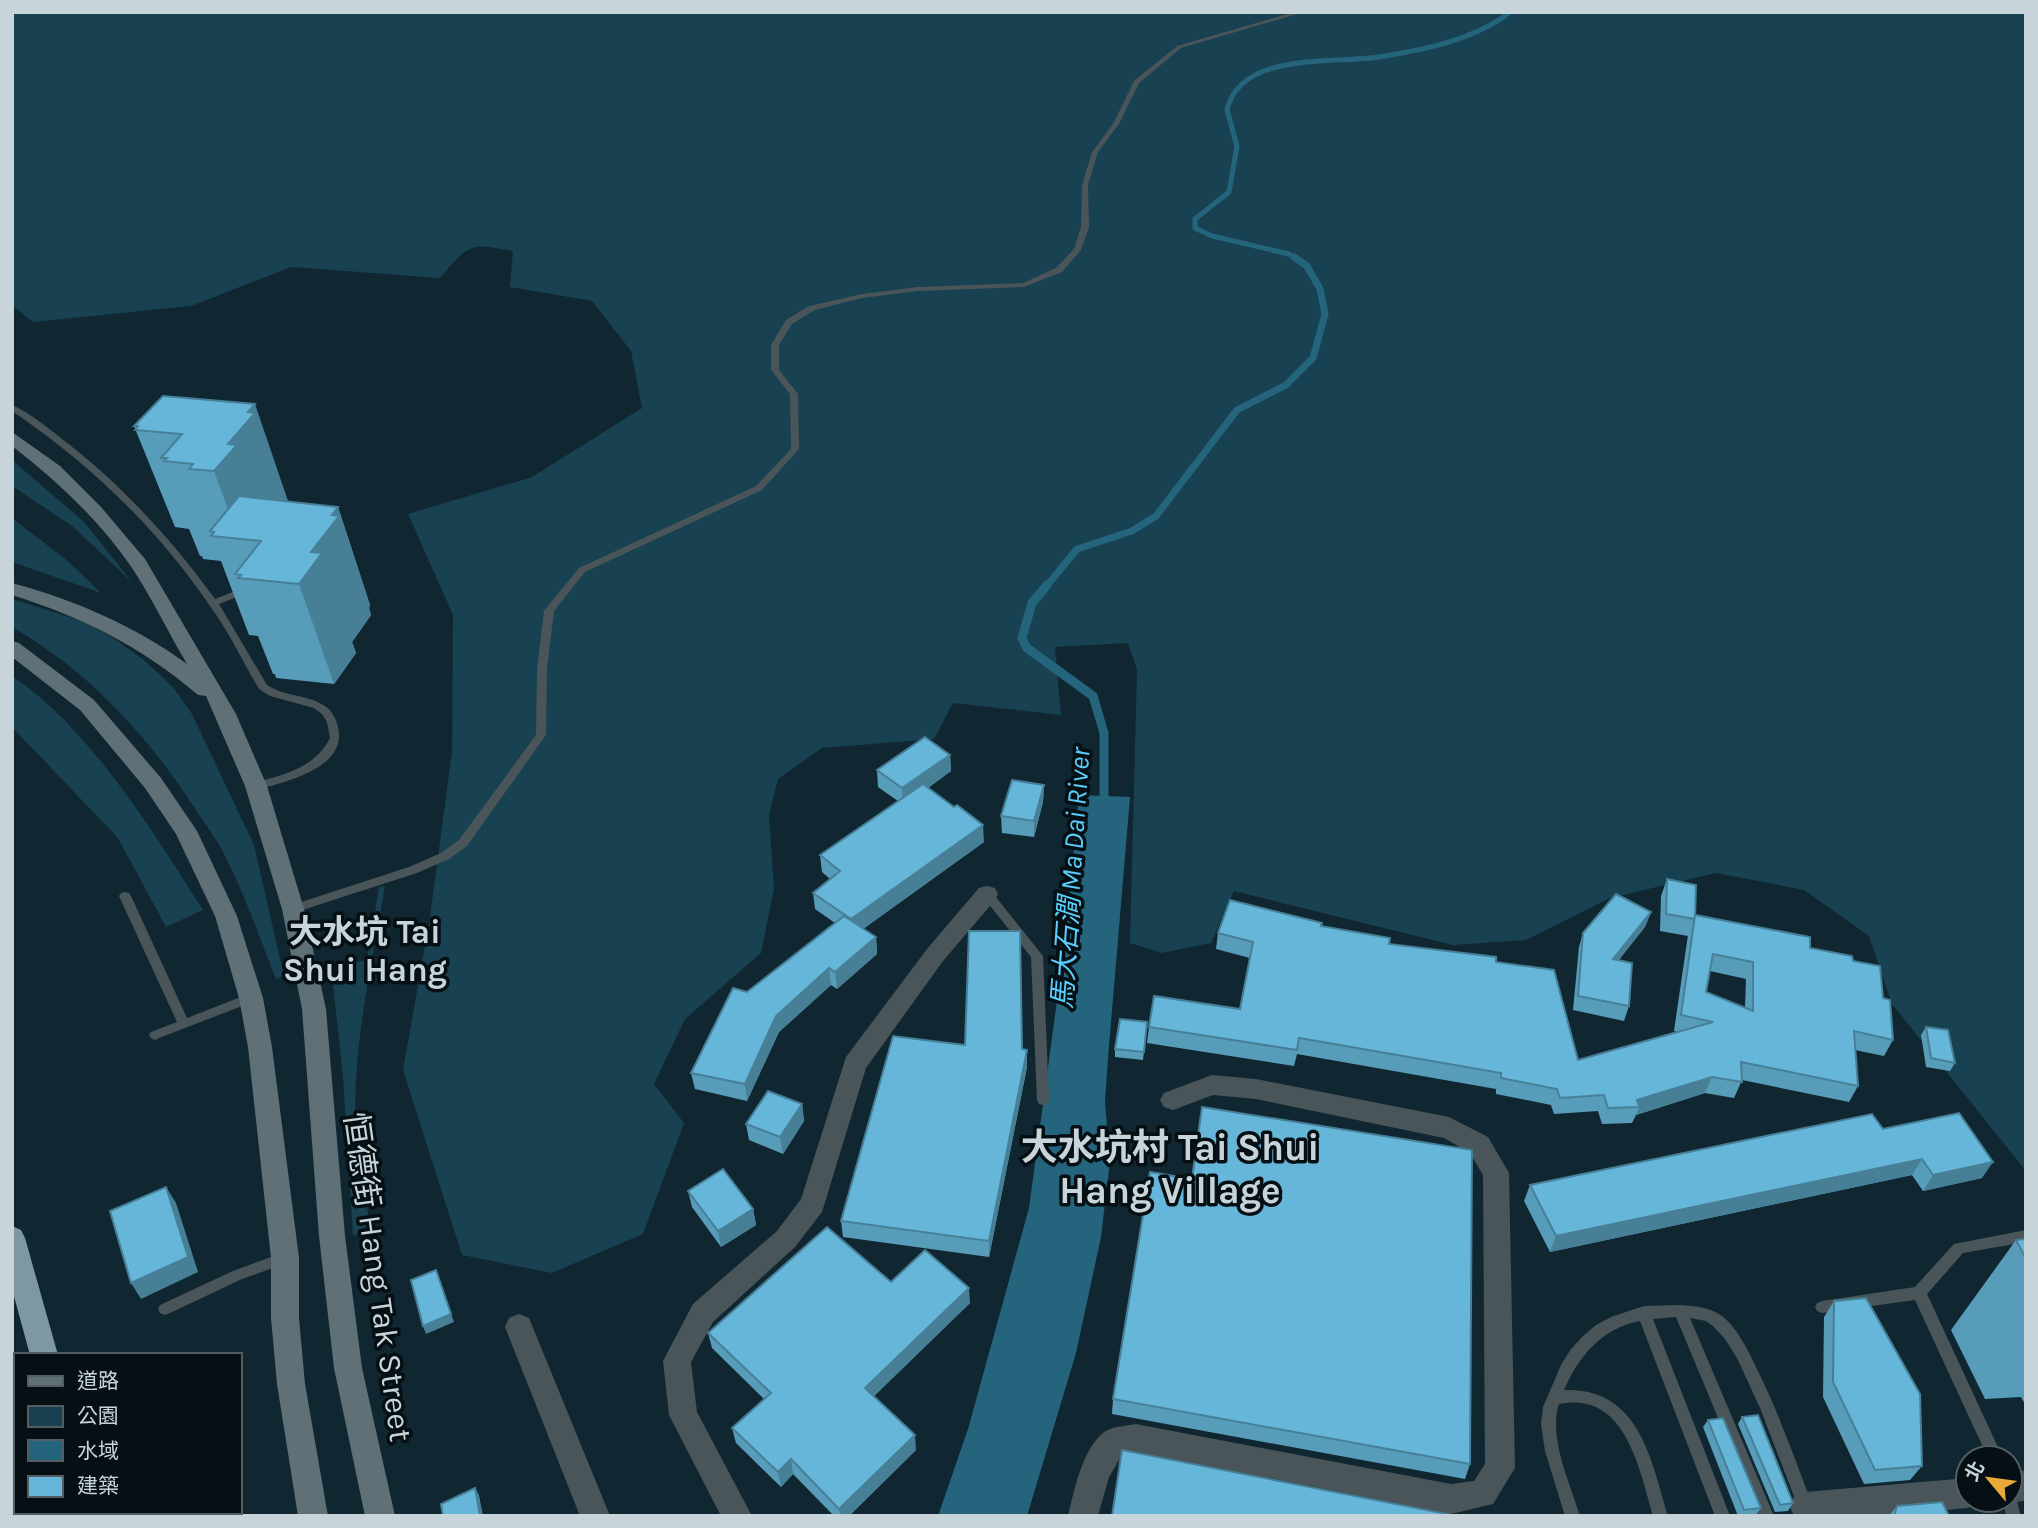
<svg xmlns="http://www.w3.org/2000/svg" width="2038" height="1528" font-family="Karla,'Noto Sans TC',sans-serif">
<style>
.green{fill:#184151}
.water{fill:#25647d}
.lines{fill:none;stroke-linecap:round;stroke-linejoin:round}
.stream-far2{stroke:#25647d;stroke-width:5}
.stream-far1{stroke:#25647d;stroke-width:7}
.stream{stroke:#25647d;stroke-width:9}
.lane{fill:#4a5559;fill-rule:evenodd}
.street{fill:#4a5559;fill-rule:evenodd}
.secondary{fill:#5f7077;fill-rule:evenodd}
.highway{fill:#7d98a3;fill-rule:evenodd}
.wall{fill:#579dba;fill-rule:evenodd}
.shaded-wall{fill:#477f97}
.building{fill:#65b6d8;stroke:#477f97;stroke-width:2;fill-rule:evenodd}
.labels{text-anchor:middle;dominant-baseline:central;stroke-width:7;stroke-linejoin:round;paint-order:stroke}
.water-label{font-size:28px;font-style:italic;fill:#58cefc;stroke:#060f13}
.near-street-label{font-size:32px;fill:#c7d5db;stroke:#060f13}
.district-label{font-size:33px;font-weight:bold;fill:#c7d5db;stroke:#060f13}
.near-quarter-label{font-size:37px;font-weight:bold;fill:#c7d5db;stroke:#060f13}
</style>
<rect width="100%" height="100%" fill="#102731"/>
<g class="green">
<path d="M12,12H2026V1171L1892,1004L1869,936L1804,890L1716,873L1610,898L1526,940L1453,945L1234,891L1211,943L1162,953L1130,943L1137,669L1128,643L1055,647L1061,715L953,703L934,739L822,748L778,779L769,815L774,889L761,953L685,1019L654,1084L684,1123L643,1234L552,1273L462,1255L403,1070L429,924L452,752L453,615L408,514L532,477L642,408L631,351L592,301L510,287L513,251C468,243 470,243 440,278L291,267L191,306L33,322L12,305Z"/>
<polygon points="12,460 84,522 132,582 72,526 12,486"/>
<polygon points="12,518 69,562 101,593 12,562"/>
<path d="M12,599L79,620L110,636L144,660L173,687L192,714L254,845L284,976L276,979C260,939 246,898 227,860C219,842 206,826 196,810C147,735 90,672 12,627Z"/>
<path d="M12,676C90,728 153,832 203,910L166,927L118,838L12,727Z"/>
<path d="M385,886C371,970 349,1059 357,1145C360,1173 366,1201 371,1229L353,1236L343,1077L331,966L367,960L379,887Z"/>
</g>
<polygon class="water" points="1079,795 1130,797 1108,1058 1105,1102 1110,1161 1101,1237 1076,1353 1027,1516 938,1516 968,1429 1029,1208 1066,934"/>
<g class="lines">
<path class="stream-far2" d="M1297,259L1289,254L1212,236L1195,228V219L1229,192L1237,146L1227,110C1240,51 1335,64 1379,57C1422,50 1475,40 1510,12"/>
<polyline class="stream-far1" points="1046,587 1077,549 1132,531 1156,516 1237,410 1286,385 1313,358 1325,314 1320,289 1307,266 1294,257"/>
<polyline class="stream" points="1047,585 1032,603 1022,638 1027,648 1093,696 1104,733 1104,808"/>
<g class="lane">
<polygon points="1294,12 1304,12 1181,48 1139,83 1119,124 1098,152 1088,185 1089,227 1081,250 1062,272 1024,287 918,291 862,298 815,310 792,324 779,345 779,370 798,394 799,449 762,490 585,572 554,611 547,669 546,735 467,846 449,859 417,873 293,913 289,912 287,909 289,906 409,867 441,853 459,840 536,735 537,669 544,611 579,568 756,486 791,449 790,394 771,370 771,345 786,320 809,306 862,294 918,287 1023,283 1056,268 1074,249 1081,227 1082,185 1092,152 1113,124 1134,81 1177,46"/>
<path d="M12,405C28,412 43,424 57,435C118,481 170,537 215,599L243,588H249L251,590L249,592L219,604L267,685C285,697 306,694 323,705C331,709 336,718 338,727C348,768 285,782 256,790L252,789L251,786L252,783C283,775 314,769 330,738L327,722L322,714L314,708L270,696L259,689C243,662 229,632 210,606C157,528 90,464 12,411Z"/>
<polygon points="987,890 991,891 1043,956 1049,1100 1047,1104 1043,1105 1039,1104 1037,1100 1031,957 983,897 981,894 983,891"/>
<polygon points="125,892 129,893 131,896 187,1018 251,993 255,995 257,998 255,1001 159,1038 155,1040 151,1038 149,1035 151,1032 177,1022 119,896 121,893"/>
<polygon points="2026,1230 2026,1242 1963,1253 1927,1294 2003,1458 1988,1458 1915,1300 1822,1313 1817,1311 1815,1307 1817,1303 1822,1301 1915,1287 1954,1244"/>
<polygon points="282,1253 287,1255 289,1259 287,1263 242,1279 170,1313 165,1315 160,1313 158,1309 160,1305 233,1271"/>
<path d="M1680,1305C1694,1306 1710,1307 1722,1316C1737,1328 1747,1348 1755,1365C1778,1411 1795,1459 1813,1507L1810,1512L1805,1514L1800,1512L1760,1408L1738,1360L1725,1339L1713,1326L1706,1321L1690,1318L1774,1516H1759L1676,1317L1653,1319L1730,1516H1715L1640,1321C1602,1328 1579,1356 1564,1390C1639,1387 1651,1459 1668,1516H1653C1642,1478 1629,1408 1581,1403C1574,1402 1566,1403 1559,1404C1548,1437 1570,1483 1580,1516H1565L1545,1451L1541,1424L1543,1407L1561,1365L1571,1349L1583,1336L1596,1325L1611,1317L1644,1306Z"/>
<polygon points="2010,1492 2015,1494 2021,1516 2006,1516 2003,1500 2010,1500"/>
</g>
<g class="street">
<polygon points="987,886 995,888 998,894 995,900 943,961 866,1068 822,1212 795,1247 713,1322 691,1362 697,1412 752,1516 721,1516 669,1415 663,1361 693,1304 777,1231 801,1199 846,1057 927,949 979,888"/>
<path d="M1212,1075L1256,1079L1449,1117L1488,1137L1509,1173L1515,1468L1493,1504L1451,1514L1136,1452L1122,1455L1109,1477L1098,1516H1068C1074,1491 1082,1450 1103,1433C1111,1426 1126,1426 1136,1424L1451,1484L1474,1481L1485,1464L1483,1175L1470,1153L1444,1138L1256,1099L1213,1095L1173,1110L1164,1107L1160,1100L1164,1093Z"/>
<polygon points="519,1314 529,1318 610,1516 580,1516 505,1327 509,1318"/>
<polygon points="2026,1470 2026,1500 2010,1504 2001,1500 2010,1500 2010,1474"/>
<polygon points="1968,1478 1968,1500 1980,1500 1968,1508 1876,1516 1794,1516 1790,1507 1794,1496 1805,1492"/>
</g>
<g class="secondary">
<path d="M12,432L60,466L101,507L145,559L236,714L267,786L304,909L326,1009L345,1236L362,1368L395,1516H365L334,1368L319,1236L302,1009L282,909L245,786L206,696L198,695C142,647 82,617 12,595V583C75,600 135,626 187,664C168,632 151,596 130,565C98,519 56,480 12,446Z"/>
<polygon points="12,641 19,643 94,700 161,778 197,831 237,916 263,998 272,1047 299,1258 299,1318 305,1384 328,1516 298,1516 277,1384 271,1318 271,1258 248,1047 239,998 215,916 176,834 145,788 80,710 12,657"/>
</g>
<g class="highway">
<polygon points="12,1226 21,1230 25,1238 58,1355 30,1355 12,1289"/>
<rect x="65" y="1512" width="30" height="4"/>
</g>
</g>
<g class="wall">
<polygon points="163,396 288,501 338,507 370,605 369,608 371,615 352,642 356,653 334,684 276,678 275,674 273,674 258,636 249,635 221,561 203,559 202,556 200,556 189,529 175,527 134,426"/>
<polygon points="950,755 951,771 928,788 984,842 863,929 876,937 877,954 837,989 831,985 779,1032 747,1101 695,1089 691,1073 747,992 835,923 815,909 813,893 830,879 822,872 820,855 898,801 878,787 877,770"/>
<polygon points="1044,785 1043,802 1034,837 1002,833 1001,816"/>
<path d="M1667,879L1695,917L1810,948L1853,961L1883,998L1893,1040L1884,1056L1855,1050L1858,1086L1849,1102L1742,1080L1734,1098L1705,1093L1636,1115L1632,1123L1602,1124L1598,1111L1554,1114L1551,1105L1496,1094V1089L1297,1054L1294,1066L1147,1043L1149,1027L1240,1009L1250,958L1216,949L1218,933L1321,926L1389,944L1496,962L1578,1060L1677,1032L1674,1031L1688,935V936L1660,931L1661,896ZM1710,971L1746,979L1745,1008L1706,992Z"/>
<polygon points="1651,912 1645,927 1618,960 1629,1006 1624,1021 1573,1010 1579,947 1583,933"/>
<polygon points="1147,1022 1143,1060 1115,1057 1115,1049"/>
<polygon points="1926,1027 1955,1063 1950,1071 1926,1067 1921,1035"/>
<polygon points="965,1045 1022,1049 1027,1067 989,1257 843,1237 841,1221"/>
<polygon points="802,1104 804,1121 783,1154 749,1140 746,1124"/>
<polygon points="1883,1129 1982,1178 1923,1191 1912,1175 1550,1252 1524,1201 1530,1185"/>
<polygon points="688,1191 753,1209 756,1225 721,1247 692,1207"/>
<polygon points="2026,1239 2026,1406 2021,1397 1985,1399 1951,1330 2016,1240"/>
<polygon points="891,1282 970,1303 874,1396 916,1450 849,1516 834,1516 793,1474 781,1487 736,1443 732,1428 764,1399 712,1348 708,1333"/>
<polygon points="1834,1301 1922,1466 1910,1480 1864,1484 1823,1397 1824,1317"/>
<polygon points="1113,1399 1470,1464 1465,1479 1112,1414"/>
<polygon points="1742,1417 1793,1503 1788,1511 1775,1512 1738,1424"/>
<polygon points="1708,1420 1761,1508 1756,1515 1738,1516 1703,1427"/>
<polygon points="1897,1506 1949,1516 1889,1516"/>
</g>
<g class="shaded-wall">
<polygon points="255,404 288,501 261,541 239,539 214,471 228,444 248,412"/>
<polygon points="338,507 370,605 369,608 371,615 352,642 356,653 334,684 299,584 311,552 332,515"/>
<polygon points="950,755 951,771 903,805 902,788"/>
<polygon points="1044,785 1043,802 1034,837 1034,821"/>
<polygon points="983,825 984,842 853,936 851,919"/>
<polygon points="1651,912 1645,927 1608,974 1613,959"/>
<polygon points="876,937 877,954 837,989 835,972"/>
<polygon points="829,968 831,985 779,1032 747,1101 745,1084 776,1016"/>
<polygon points="1027,1050 1027,1067 989,1257 989,1241"/>
<polygon points="1712,1077 1705,1093 1636,1115 1639,1107 1637,1100"/>
<polygon points="802,1104 804,1121 783,1154 780,1137"/>
<polygon points="1922,1159 1912,1175 1550,1252 1556,1236"/>
<polygon points="1993,1162 1982,1178 1923,1191 1933,1175"/>
<polygon points="166,1187 176,1203 198,1272 141,1299 131,1283"/>
<polygon points="753,1209 756,1225 721,1247 718,1231"/>
<polygon points="436,1270 454,1322 426,1334 423,1326"/>
<polygon points="969,1288 970,1303 867,1403 865,1388"/>
<polygon points="915,1435 916,1450 849,1516 840,1516 839,1509"/>
<polygon points="791,1459 793,1474 781,1487 778,1472"/>
<polygon points="475,1488 479,1495 483,1516 480,1516"/>
</g>
<g class="building">
<polygon points="163,396 255,404 248,412 255,413 228,444 237,445 214,471 189,469 193,464 164,461 167,458 161,458 182,434 135,430 138,426 134,426"/>
<polygon points="239,496 338,507 332,515 339,516 311,552 322,553 299,584 238,578 241,575 235,574 261,541 211,536 214,532 210,531"/>
<polygon points="925,737 950,755 902,788 877,770"/>
<polygon points="1012,780 1044,785 1034,821 1001,816"/>
<polygon points="923,784 954,807 957,805 983,825 851,919 813,893 840,871 820,855"/>
<polygon points="1667,879 1696,885 1695,919 1666,914"/>
<polygon points="1616,894 1651,912 1613,959 1632,963 1629,1006 1578,996 1583,933"/>
<path d="M1230,900L1322,923L1321,926L1390,938L1389,944L1496,957V962L1554,970L1578,1060L1713,1022L1681,1015L1695,915L1810,937V948L1852,956L1853,961L1880,966L1883,998L1890,1000L1893,1040L1854,1031L1858,1086L1741,1062L1742,1082L1712,1077L1637,1100L1639,1107L1608,1108L1604,1095L1560,1098L1557,1089L1501,1078V1073L1299,1038L1297,1050L1149,1027L1154,996L1240,1009L1253,942L1218,933ZM1713,954L1753,962V1011L1706,992Z"/>
<polygon points="844,916 876,937 835,972 829,968 776,1016 745,1084 691,1073 733,988 747,992"/>
<polygon points="969,931 1020,931 1022,1049 1027,1050 989,1241 841,1221 893,1036 965,1045"/>
<polygon points="1120,1019 1147,1022 1144,1052 1115,1049"/>
<polygon points="1926,1027 1948,1030 1955,1063 1931,1058"/>
<polygon points="768,1091 802,1104 780,1137 746,1124"/>
<polygon points="1202,1107 1472,1150 1470,1464 1113,1399 1150,1172 1192,1179"/>
<polygon points="1959,1113 1993,1162 1933,1175 1922,1159 1556,1236 1530,1185 1872,1114 1883,1129"/>
<polygon points="723,1169 753,1209 718,1231 688,1191"/>
<polygon points="166,1187 188,1257 131,1283 110,1211"/>
<polygon points="827,1227 891,1282 925,1250 969,1288 865,1388 915,1435 839,1509 791,1459 778,1472 732,1428 771,1393 708,1333"/>
<polygon points="2026,1239 2026,1259 2016,1240"/>
<polygon points="436,1270 451,1314 423,1326 411,1280"/>
<polygon points="1866,1298 1920,1394 1922,1466 1875,1470 1833,1382 1834,1301"/>
<polygon points="1758,1415 1793,1503 1780,1505 1742,1417"/>
<polygon points="1723,1418 1761,1508 1744,1510 1708,1420"/>
<polygon points="1122,1450 1457,1516 1112,1516"/>
<polygon points="475,1488 480,1516 443,1516 441,1504"/>
<polygon points="1942,1502 1949,1516 1894,1516 1897,1506"/>
</g>
<g class="labels">
<g class="water-label">
<text transform="translate(1071 878) rotate(-86)">馬大石澗 Ma Dai River</text>
</g>
<g class="near-street-label">
<text transform="translate(378 1277) rotate(82)">恒德街 Hang Tak Street</text>
</g>
<g class="district-label">
<text x="365" y="932">大水坑 Tai<tspan x="365" dy="38">Shui Hang</tspan></text>
</g>
<g class="near-quarter-label">
<text x="1170" y="1147">大水坑村 Tai Shui<tspan x="1170" dy="43">Hang Village</tspan></text>
</g>
</g>
<rect width="2038" height="1528" fill="none" stroke="#c7d5db" stroke-width="28"/>
<rect x="14" y="1353" width="228" height="161" fill="#060f13" stroke="#535e63" stroke-width="2"/>
<rect x="28" y="1376" width="35" height="10" fill="#5f7077" stroke="#535e63" stroke-width="2"/>
<text x="77" y="1388" font-size="21" fill="#c7d5db">道路</text>
<rect x="28" y="1406" width="35" height="21" fill="#184151" stroke="#535e63" stroke-width="2"/>
<text x="77" y="1423" font-size="21" fill="#c7d5db">公園</text>
<rect x="28" y="1440" width="35" height="21" fill="#25647d" stroke="#535e63" stroke-width="2"/>
<text x="77" y="1458" font-size="21" fill="#c7d5db">水域</text>
<rect x="28" y="1476" width="35" height="21" fill="#65b6d8" stroke="#535e63" stroke-width="2"/>
<text x="77" y="1493" font-size="21" fill="#c7d5db">建築</text>
<g transform="translate(1989 1479) rotate(299)"><circle r="33" fill="#060f13" stroke="#535e63" stroke-width="2"/>
<path d="M0-5L12 26L0 18L-12 26Z" fill="#eaaa39"/>
<text y="-10" font-size="19" font-weight="bold" text-anchor="middle" fill="#c7d5db">北</text>
</g>
</svg>
